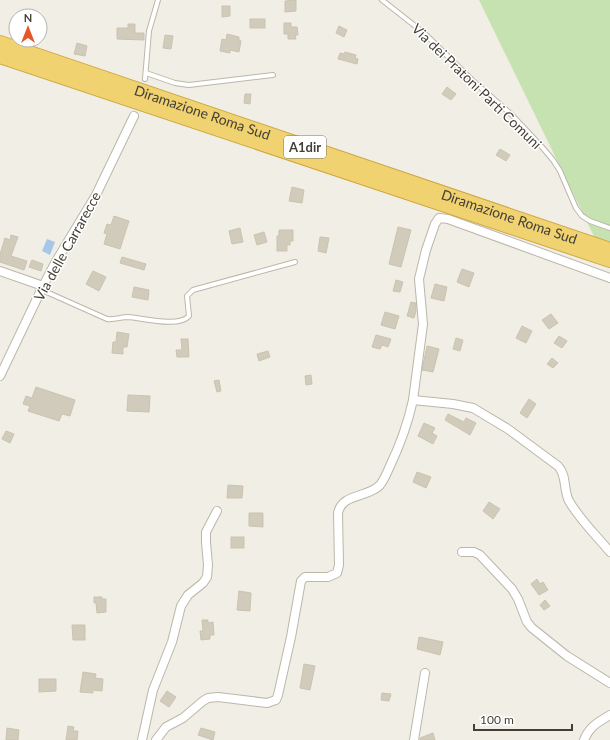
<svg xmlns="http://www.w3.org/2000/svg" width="610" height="740" font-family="Lato,sans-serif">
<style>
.green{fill:#c7e2b1}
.water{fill:#a7c7e8}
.building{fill:#d1cbbc;stroke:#cbc3b0}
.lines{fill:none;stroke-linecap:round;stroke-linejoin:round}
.service-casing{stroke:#bbb7a9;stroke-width:6}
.minor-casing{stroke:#bbb7a9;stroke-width:10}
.motorway-casing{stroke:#cea842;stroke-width:16}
.service{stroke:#fff;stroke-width:4}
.minor{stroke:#fff;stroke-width:8}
.motorway{stroke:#f0d271;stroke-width:14}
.labels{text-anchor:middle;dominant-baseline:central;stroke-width:3;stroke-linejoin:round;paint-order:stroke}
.shield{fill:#fff;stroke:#7b7972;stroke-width:1}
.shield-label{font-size:13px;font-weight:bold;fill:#433f35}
.street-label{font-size:14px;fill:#433f35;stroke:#fff}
</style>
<rect width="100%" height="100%" fill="#f1eee5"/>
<polygon class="green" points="479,0 610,0 610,261 605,259"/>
<polygon class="water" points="47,239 55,242 50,255 42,251"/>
<g class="building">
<polygon points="296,0 296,11 285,12 285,1"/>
<polygon points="222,6 230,6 230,16 222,17"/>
<rect x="250" y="19" width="15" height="9"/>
<polygon points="284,23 291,23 291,27 297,27 298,35 295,35 296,39 288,39 288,34 284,34"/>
<polygon points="128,24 135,24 135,33 144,33 144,40 117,39 117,28 128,28"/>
<polygon points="339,26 347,30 344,37 336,33"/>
<polygon points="227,34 239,37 239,40 241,41 239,52 230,50 230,53 220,51 222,39 226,40"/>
<polygon points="165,35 173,36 171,49 163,48"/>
<polygon points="77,43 87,46 85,56 74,54"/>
<polygon points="345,52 356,55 355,58 358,59 357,64 338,59 340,53 344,54"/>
<polygon points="447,87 456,94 451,100 442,94"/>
<polygon points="245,94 251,94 250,104 244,103"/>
<polygon points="500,149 510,155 506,161 496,155"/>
<polygon points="292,187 304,190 302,203 289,201"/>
<polygon points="114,216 129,221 120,249 104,244 107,234 104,233 107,224 111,225"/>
<polygon points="398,227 411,230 401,267 389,264"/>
<polygon points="240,228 243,242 232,244 229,231"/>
<polygon points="279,230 293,230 293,241 290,241 290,245 287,245 287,251 277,251 277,236 279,236"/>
<polygon points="264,232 267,242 257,245 254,235"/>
<polygon points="11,235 18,237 11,256 27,261 24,270 0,262 0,254 5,238 10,240"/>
<polygon points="320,237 329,238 326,253 318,251"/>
<polygon points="122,257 146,264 144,270 120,263"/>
<polygon points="32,260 43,264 41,271 29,267"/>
<polygon points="462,269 474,273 469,287 457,282"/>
<polygon points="93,271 106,277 99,291 86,284"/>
<polygon points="396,280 403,282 400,292 393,291"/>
<polygon points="435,284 447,287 444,301 431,298"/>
<polygon points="134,287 149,290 148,300 132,297"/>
<polygon points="411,302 416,303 416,311 414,318 407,316"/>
<polygon points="385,312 399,316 395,329 381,325"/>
<polygon points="551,314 558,323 549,329 542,320"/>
<polygon points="522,326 532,331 526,343 516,338"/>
<polygon points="117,332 129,334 127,347 123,347 123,354 112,353 113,342 116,342"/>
<polygon points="376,335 391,339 388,347 382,345 380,349 372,347"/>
<polygon points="559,336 567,341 562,348 554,343"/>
<polygon points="456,338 463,340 460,351 453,349"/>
<polygon points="181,339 188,339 189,357 177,357 176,350 182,350"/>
<polygon points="427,346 439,349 433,372 422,370"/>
<polygon points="268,351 270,357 259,361 257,354"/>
<polygon points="552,358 558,363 553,368 547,364"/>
<polygon points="311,375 312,384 306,385 305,376"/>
<polygon points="219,380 221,391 217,392 214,381"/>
<polygon points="36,387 75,400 70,416 62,414 59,421 28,411 30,406 23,404 26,396 32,398"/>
<polygon points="128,395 150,396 149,412 127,411"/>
<polygon points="529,399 536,404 527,418 520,413"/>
<polygon points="448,414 464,422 466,418 476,423 470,435 445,420"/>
<polygon points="424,423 435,428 432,433 437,436 433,444 418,436"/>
<polygon points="6,431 14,434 10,443 2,439"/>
<polygon points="417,472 431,477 426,488 413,482"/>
<polygon points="228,485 243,486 242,498 227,498"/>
<polygon points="489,502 500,509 493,519 483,511"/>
<polygon points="249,513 263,513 263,527 249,526"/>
<rect x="231" y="537" width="13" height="11"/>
<polygon points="537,579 540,584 543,582 548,590 539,595 531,584"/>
<polygon points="239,591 251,593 250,611 237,610"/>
<polygon points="94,597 102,597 102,599 106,599 106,612 97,613 96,603 94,603"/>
<polygon points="545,600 550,606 544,610 540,605"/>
<polygon points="202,620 208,620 208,623 213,622 214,635 210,635 210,639 201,640 200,631 203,631"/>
<polygon points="72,625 85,625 85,640 73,640"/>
<polygon points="419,637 443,642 440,655 417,649"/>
<polygon points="304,664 315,666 310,690 300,688"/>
<polygon points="83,672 96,674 95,678 103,679 102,691 93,690 93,693 80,692"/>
<polygon points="39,679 56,679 56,691 39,692"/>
<polygon points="167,691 176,697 169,707 160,701"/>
<polygon points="382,693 391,694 389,701 381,700"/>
<polygon points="68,726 74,727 73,731 78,731 77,740 66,740"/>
<polygon points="7,728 19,730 18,740 6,740"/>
<polygon points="201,728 215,732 213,740 198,735"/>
<polygon points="433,733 435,740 420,740 420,738"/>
</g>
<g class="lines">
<g class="service-casing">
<g id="service">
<polyline points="382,0 424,33 472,80 512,115 542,147 553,160 560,171 576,208 582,216 590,221 610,228"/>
<polyline points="146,73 175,83 189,85 273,75"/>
<polyline points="145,79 149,31 158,0"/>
<path d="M42,290L107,319C114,320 121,317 128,317C142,318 179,328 189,316L187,296L193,290L295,262"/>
</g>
</g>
<g class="minor-casing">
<g id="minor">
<polyline points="0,271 43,286"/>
<polyline points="0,376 43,286 55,263 96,195 134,116"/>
<polyline points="413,400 423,324 419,279 426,250 435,224 439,218 448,219 610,278"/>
<polyline points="462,552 474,552 480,555 512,589 518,599 527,622 532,628 567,656 610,683"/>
<polyline points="142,740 153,690 172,642 181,606 188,595 203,583 207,577 208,565 206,542 206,532 217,511"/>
<path d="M156,740L166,727L183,718L203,701L208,698L218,697L267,703L276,700L278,695L291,637L301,581L305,577H328L337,573L339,565L338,513C342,493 368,498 380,485C384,480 387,473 390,466C400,445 408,423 413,400L453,404L473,408L508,429L558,466C567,475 563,489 569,501C580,520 596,535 610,552"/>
<polyline points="414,740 425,673"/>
<path d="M584,740C589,727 598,722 610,715"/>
</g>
</g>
<g class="motorway-casing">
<g id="motorway">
<path id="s1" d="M0,43L610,250"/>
<polyline points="0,56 610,260"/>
</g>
</g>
<use href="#service" class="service"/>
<use href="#minor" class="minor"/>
<use href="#motorway" class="motorway"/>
</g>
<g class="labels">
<rect class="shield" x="284" y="136" width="42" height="22" rx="3"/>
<g class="shield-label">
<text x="305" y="147">A1dir</text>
</g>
<g class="street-label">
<text transform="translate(477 86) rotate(44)">Via dei Pratoni Parti Comuni</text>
<text stroke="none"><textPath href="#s1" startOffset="214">Diramazione Roma Sud</textPath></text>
<text stroke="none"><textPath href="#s1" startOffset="538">Diramazione Roma Sud</textPath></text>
<text transform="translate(67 246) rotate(-61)">Via delle Carrarecce</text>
</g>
</g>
<g transform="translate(28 28)"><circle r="19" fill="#ffffff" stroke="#b4b2ae"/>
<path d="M0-3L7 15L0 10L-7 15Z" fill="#e55728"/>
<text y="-6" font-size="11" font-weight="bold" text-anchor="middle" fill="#433f35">N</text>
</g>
<path d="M474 724v6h98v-6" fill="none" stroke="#433f35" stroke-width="2"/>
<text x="480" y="724" font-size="12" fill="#433f35" stroke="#ffffff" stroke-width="3" paint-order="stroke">100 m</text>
</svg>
